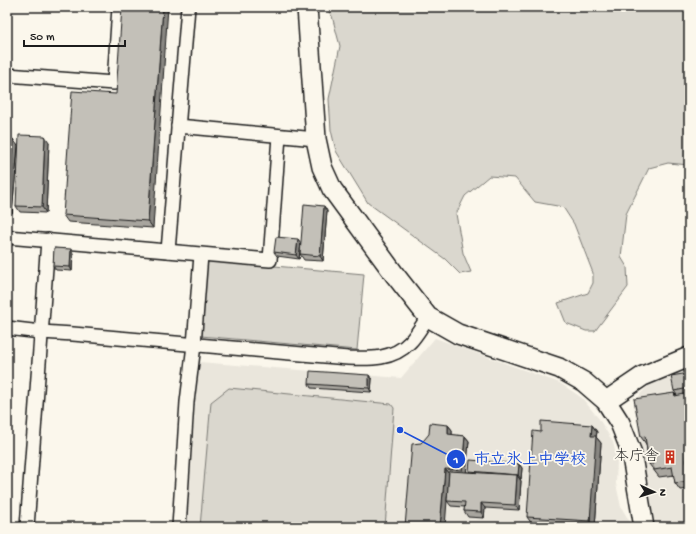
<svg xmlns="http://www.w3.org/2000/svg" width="696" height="534" font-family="'Gochi Hand','Klee One',sans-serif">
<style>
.built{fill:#eae6dc}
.green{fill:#dad7ce;stroke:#7b7a75}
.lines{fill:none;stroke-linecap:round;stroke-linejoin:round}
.street-casing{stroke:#1c1c1c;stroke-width:16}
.secondary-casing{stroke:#1c1c1c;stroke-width:22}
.street{stroke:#fbf7ec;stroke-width:13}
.secondary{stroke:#fbf7ec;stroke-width:19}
.wall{fill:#a8a59e;stroke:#1c1c1c}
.shaded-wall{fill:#888681;stroke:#1c1c1c}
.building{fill:#c3c0b8;stroke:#1c1c1c}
.labels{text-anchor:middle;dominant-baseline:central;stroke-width:3.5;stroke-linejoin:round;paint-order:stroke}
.poi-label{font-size:15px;fill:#1c1c1c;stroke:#fbf7ec;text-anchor:end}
.leader{fill:none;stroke:#1d4ed8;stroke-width:1.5}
.callout-dot{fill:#1d4ed8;stroke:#fbf7ec;stroke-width:1.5}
.mark-label{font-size:12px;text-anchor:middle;font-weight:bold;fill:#fff}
.callout-label{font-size:16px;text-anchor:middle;font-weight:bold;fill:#1d4ed8;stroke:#fbf7ec;stroke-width:3.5;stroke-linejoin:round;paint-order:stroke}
</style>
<rect width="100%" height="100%" fill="#fbf7ec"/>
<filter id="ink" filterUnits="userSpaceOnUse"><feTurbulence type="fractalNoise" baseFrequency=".025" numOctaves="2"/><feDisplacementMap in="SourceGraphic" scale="8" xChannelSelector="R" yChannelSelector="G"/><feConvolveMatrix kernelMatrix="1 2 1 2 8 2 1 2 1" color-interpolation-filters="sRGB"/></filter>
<g filter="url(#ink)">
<g class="built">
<polygon points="435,338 546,378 560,383 582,398 599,419 613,442 617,460 616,484 621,507 633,527 185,527 199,362 401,378"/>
<polygon points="689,369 689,527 655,527 634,406 641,393 652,383"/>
</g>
<g class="green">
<polygon points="325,7 689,7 689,165 668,163 649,168 626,214 621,257 627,267 628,287 595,331 586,331 566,323 558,303 588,293 593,283 593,273 574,224 563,207 535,202 515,178 489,176 465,196 456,214 463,253 471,272 460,274 445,259 368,203 336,151 331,130 329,99 340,46 332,16"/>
<polygon points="207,260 364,274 357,350 201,336"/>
<polygon points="229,388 391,404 394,408 385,527 200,527 211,402"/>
</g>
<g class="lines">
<g class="street-casing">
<g id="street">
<polyline points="7,75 114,83 119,7"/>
<polyline points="178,126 316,139"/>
<polyline points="7,237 270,260 279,136"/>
<polyline points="168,251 188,7"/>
<path d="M7,328L41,332L73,334L348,358C370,359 393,360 410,342C417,335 422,325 428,317"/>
<polyline points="27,527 48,240"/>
<polyline points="179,527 187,402 194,345 201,255"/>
</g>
</g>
<g class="secondary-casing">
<g id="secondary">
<polyline points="307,7 316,139 322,167 332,189 395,275 428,317 458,334 559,368 584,382 606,401 620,423 631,451 644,527"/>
<polyline points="606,401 643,376 689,357"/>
</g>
</g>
<use href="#street" class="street"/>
<use href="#secondary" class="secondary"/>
</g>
<g class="wall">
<polygon points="116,94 153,228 68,222 63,215"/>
<polygon points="7,138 18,146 12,213 7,213"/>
<polygon points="49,142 46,213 20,212 16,206"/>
<polygon points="324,206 327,211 323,261 304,260 300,254"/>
<polygon points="301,243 299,259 277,256 274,252"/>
<polygon points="73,253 72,271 56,270 53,266"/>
<polygon points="689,373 689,489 680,490 675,483 674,475 659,477 649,464 646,444 641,437 674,393 676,395 677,395 674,391"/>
<polygon points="372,379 371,392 311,388 309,384"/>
<polygon points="448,425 452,430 452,435 465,436 469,441 466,472 470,472 469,471 519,464 522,468 521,479 520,479 521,481 519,510 485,508 484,518 468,517 464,511 465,507 451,506 447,501 449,474 421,443"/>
<polygon points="592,425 597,432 596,437 601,443 595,527 576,527 532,524 527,517"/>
</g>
<g class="shaded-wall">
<polygon points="163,7 168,7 153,228 148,221"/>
<polygon points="45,136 49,142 46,213 42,207"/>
<polygon points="13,139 18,146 12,213 7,207 7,203"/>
<polygon points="324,206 327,211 323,261 320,256"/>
<polygon points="298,239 301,243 299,259 296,255"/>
<polygon points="71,249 73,253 72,271 70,267"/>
<polygon points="369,375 372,379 371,392 369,388"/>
<polygon points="448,425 452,430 452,440 448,434"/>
<polygon points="592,425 597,432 596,437 601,443 595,527 594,527 590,521 591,436"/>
<polygon points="465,436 469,441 466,476 462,470"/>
<polygon points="686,456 689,461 689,478"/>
<polygon points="519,464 522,468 521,479 518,475"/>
<polygon points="445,469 449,474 445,527 440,527"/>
<polygon points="517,475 521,481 519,510 515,505"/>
<polygon points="481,503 485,508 484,518 481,512"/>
</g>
<g class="building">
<polygon points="122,7 163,7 148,221 63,215 72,91 116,94"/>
<polygon points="19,135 45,136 42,207 16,206"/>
<polygon points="7,138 13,139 7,203"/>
<polygon points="304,204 324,206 320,256 300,254"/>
<polygon points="276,237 298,239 296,255 274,252"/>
<polygon points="54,248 71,249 70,267 53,266"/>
<polygon points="310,371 369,375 369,388 309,384"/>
<polygon points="689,373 689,388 674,391 671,376"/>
<polygon points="674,393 675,396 689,393 689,456 686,456 689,481 675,483 672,467 654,470 653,463 649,464 645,436 641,437 634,399"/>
<polygon points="541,421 592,425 591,436 596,436 590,521 527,517 533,431 541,432"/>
<polygon points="430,423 448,425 448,434 465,436 462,470 445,469 440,527 405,527 412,444 421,443 424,440 429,434"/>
<polygon points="470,460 519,464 518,475 469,471"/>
<polygon points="449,471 517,475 515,505 481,503 481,512 464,511 465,502 447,501"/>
</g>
</g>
<defs>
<g id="building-bare" transform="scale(1.08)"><path d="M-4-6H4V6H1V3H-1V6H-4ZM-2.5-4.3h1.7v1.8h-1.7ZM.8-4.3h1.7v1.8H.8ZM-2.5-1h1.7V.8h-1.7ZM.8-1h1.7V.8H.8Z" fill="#c8321e" stroke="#fbf7ec" stroke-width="2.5" paint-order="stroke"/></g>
</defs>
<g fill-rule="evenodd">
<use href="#building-bare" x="670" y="457"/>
</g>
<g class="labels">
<g class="poi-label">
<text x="659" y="457">本庁舎</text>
</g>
</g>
<path class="leader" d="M400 430L456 459"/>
<g class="callout-dot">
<circle cx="400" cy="430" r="4"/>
<circle cx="456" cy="459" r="10"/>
</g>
<g class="mark-label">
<text x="456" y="463">1</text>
</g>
<g class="callout-label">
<text x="530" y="464">市立氷上中学校</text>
</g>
<rect width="696" height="534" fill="none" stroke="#fbf7ec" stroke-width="24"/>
<rect x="12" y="12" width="672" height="510" fill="none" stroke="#1c1c1c" stroke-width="1.5" filter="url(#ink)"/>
<g transform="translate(654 492) rotate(94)" stroke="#fbf7ec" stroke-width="3" paint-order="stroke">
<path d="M0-3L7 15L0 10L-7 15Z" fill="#1c1c1c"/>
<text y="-6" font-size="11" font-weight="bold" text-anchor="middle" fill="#1c1c1c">N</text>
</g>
<path d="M24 40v6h101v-6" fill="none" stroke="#1c1c1c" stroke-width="2"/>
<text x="30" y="40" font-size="12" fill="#1c1c1c" stroke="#fbf7ec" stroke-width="3" paint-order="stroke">50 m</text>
</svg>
